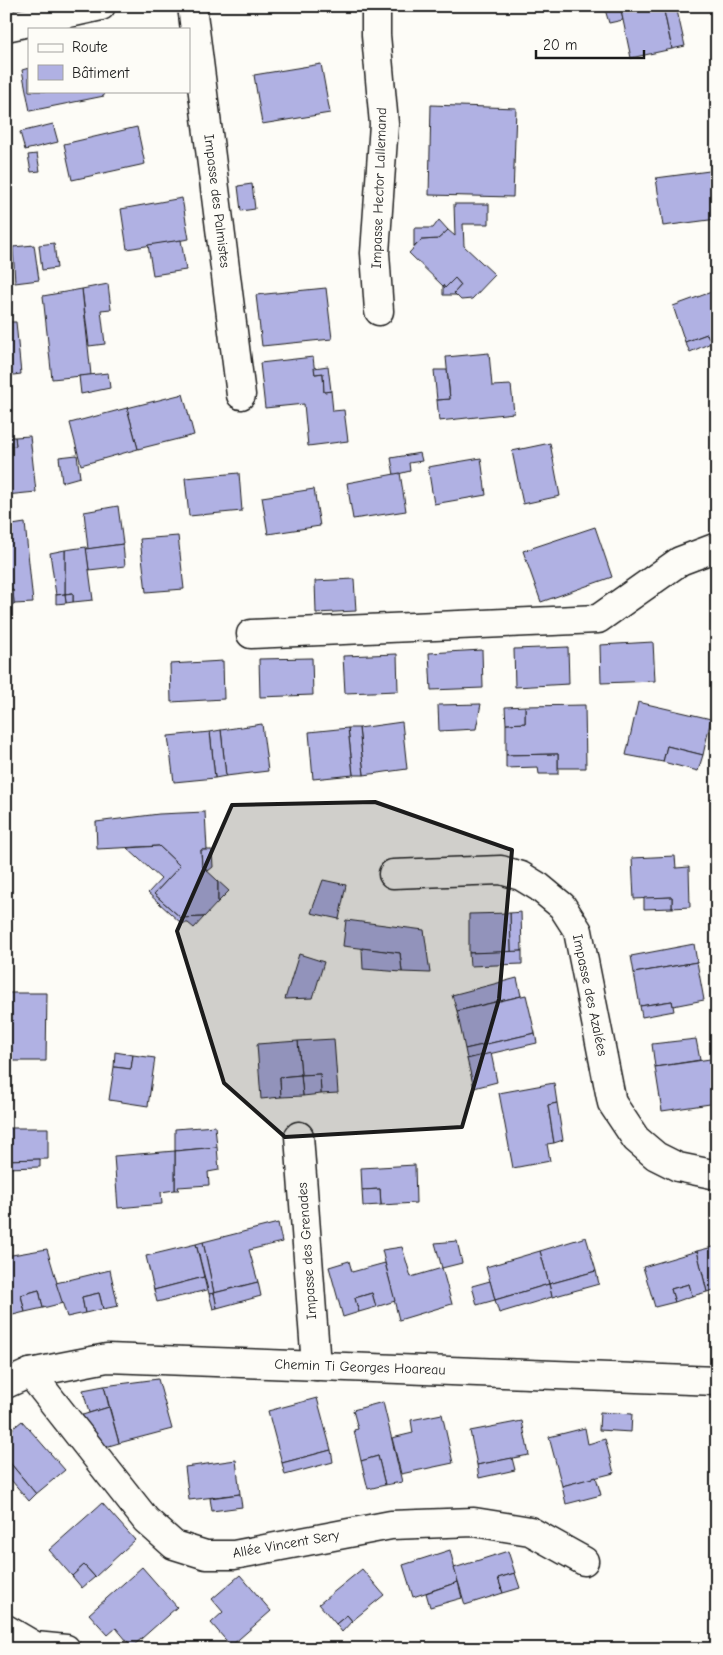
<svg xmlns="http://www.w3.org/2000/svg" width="723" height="1655" font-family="'Comic Neue',sans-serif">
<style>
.building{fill:#b0b1e3;stroke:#1c1c1c}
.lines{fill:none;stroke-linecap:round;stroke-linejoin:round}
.street-casing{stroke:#1c1c1c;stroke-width:31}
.secondary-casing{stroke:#1c1c1c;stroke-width:31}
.street{stroke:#fdfcf7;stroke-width:28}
.secondary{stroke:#fdfcf7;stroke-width:28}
.marked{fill:#1c1c1c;fill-opacity:0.2;stroke:#1c1c1c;stroke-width:4;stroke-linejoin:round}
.labels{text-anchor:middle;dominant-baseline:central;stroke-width:4;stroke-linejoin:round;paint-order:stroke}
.street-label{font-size:14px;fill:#1c1c1c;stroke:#fdfcf7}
</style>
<rect width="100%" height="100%" fill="#fdfcf7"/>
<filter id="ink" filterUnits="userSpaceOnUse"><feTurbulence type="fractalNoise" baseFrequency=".02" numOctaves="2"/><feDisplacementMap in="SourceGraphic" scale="10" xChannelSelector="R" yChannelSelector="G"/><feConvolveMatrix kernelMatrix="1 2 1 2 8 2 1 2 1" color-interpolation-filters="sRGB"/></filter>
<g filter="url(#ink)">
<g class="building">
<polygon points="604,6 620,6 623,20 609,23"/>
<polygon points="620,6 663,6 672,49 631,58"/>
<polygon points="663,6 676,6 685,46 672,49"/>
<polygon points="321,64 330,113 262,124 254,75"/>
<polygon points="29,68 29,91 103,91 104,96 30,111 22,70"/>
<polygon points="431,105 516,108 513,197 429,195"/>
<polygon points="53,124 58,142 25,150 20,132"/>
<polygon points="137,127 145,164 72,180 64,144"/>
<polygon points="37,154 40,171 31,172 28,155"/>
<polygon points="717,170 717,219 663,226 656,178"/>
<polygon points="252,184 255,209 241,211 238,186"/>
<polygon points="182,198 189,239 127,249 121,209"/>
<polygon points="454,204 489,204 489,224 463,224 464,246 495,275 472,299 461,300 454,293 461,285 455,278 445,288 409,253 421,240 438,239 448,230 455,236"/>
<polygon points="439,220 448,230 438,239 421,240 414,247 414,228 433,228"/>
<polygon points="181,240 186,270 153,275 148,245"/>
<polygon points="54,243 57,268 42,270 39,245"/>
<polygon points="34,245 39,280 15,283 13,247"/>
<polygon points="455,278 461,285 454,293 456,295 443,295 443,285 445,288"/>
<polygon points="108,284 111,309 101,310 105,344 89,346 82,289"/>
<polygon points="326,288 332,339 262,346 256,295"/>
<polygon points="82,289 91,375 52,379 43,296"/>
<polygon points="717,290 717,341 711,343 707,334 685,342 673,306"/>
<polygon points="6,322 16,322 21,374 6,376"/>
<polygon points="707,334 711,343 690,352 685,342"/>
<polygon points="489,353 492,386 511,385 514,413 439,421 437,400 450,399 446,357"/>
<polygon points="313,357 315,374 323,373 324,392 331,391 333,411 344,410 348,441 308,446 304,404 265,408 260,363"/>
<polygon points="328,366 331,391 324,392 323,373 315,374 314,368"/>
<polygon points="434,370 447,370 450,399 437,400"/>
<polygon points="108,373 110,388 81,394 79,376"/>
<polygon points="183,394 194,435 138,449 127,408"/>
<polygon points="127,408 138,449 81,465 70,423"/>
<polygon points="30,436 36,492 6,495 6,447 16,446 15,437"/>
<polygon points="6,437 15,437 16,446 6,447"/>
<polygon points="550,443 560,496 523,504 512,451"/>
<polygon points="420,453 422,461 409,463 410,471 394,475 391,458"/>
<polygon points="77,455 80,477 62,482 59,457"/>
<polygon points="481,458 486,495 434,504 428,467"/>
<polygon points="239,473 242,511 189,516 185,478"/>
<polygon points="400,473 406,511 353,519 347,483"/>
<polygon points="314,489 320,526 268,534 262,497"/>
<polygon points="118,506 123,544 88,549 84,512"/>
<polygon points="25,523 33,603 14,604 13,590 6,591 6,526"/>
<polygon points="595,527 612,577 541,602 523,551"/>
<polygon points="178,536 184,589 146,592 140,539"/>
<polygon points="123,544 125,566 89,570 86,549"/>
<polygon points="86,547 93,600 73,602 73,593 65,594 65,550"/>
<polygon points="65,550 65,594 56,595 50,553"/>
<polygon points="354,579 356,611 316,613 315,581"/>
<polygon points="13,590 14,604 6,605 6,591"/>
<polygon points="73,593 73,602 66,603 65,594"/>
<polygon points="65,594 66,603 56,604 56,595"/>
<polygon points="653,642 655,681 601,683 600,645"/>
<polygon points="568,647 569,684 515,687 514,649"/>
<polygon points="482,650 483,688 431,690 429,653"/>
<polygon points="397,654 398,691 345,693 343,656"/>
<polygon points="312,658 313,695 260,697 259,659"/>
<polygon points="223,661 224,699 171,702 170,664"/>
<polygon points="638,702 711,719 703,755 667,746 663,762 626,755"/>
<polygon points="481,704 476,729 439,731 438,705"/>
<polygon points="585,705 586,768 558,768 558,754 506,755 506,724 525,723 525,706"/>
<polygon points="525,706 525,723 506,724 505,707"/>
<polygon points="402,722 407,769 364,775 359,728"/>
<polygon points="262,724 268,771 226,776 221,730"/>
<polygon points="348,728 359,728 364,775 353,775"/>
<polygon points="348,728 353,775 313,779 309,732"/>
<polygon points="221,730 226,776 215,778 210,732"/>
<polygon points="210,732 215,778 174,782 168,736"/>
<polygon points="667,746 703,755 698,771 663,762"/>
<polygon points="558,754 558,774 539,774 538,767 506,768 506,755"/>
<polygon points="205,812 207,850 201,850 202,866 218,881 218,902 204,917 181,918 154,894 180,866 159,846 97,849 96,822 159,814"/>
<polygon points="159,846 180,866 154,894 181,918 204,917 194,928 188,923 181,923 148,893 161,879 127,848"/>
<polygon points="201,850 212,850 213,867 208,871 202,866"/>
<polygon points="675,856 676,868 689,867 690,907 672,908 672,897 634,899 632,858"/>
<polygon points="323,880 346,885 339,919 311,913"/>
<polygon points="218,881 229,891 218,902"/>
<polygon points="672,897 672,908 644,909 644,898"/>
<polygon points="521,912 522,951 511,952 510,913"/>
<polygon points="510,913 511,952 469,953 469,914"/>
<polygon points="346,920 424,930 430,973 402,972 400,953 343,946"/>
<polygon points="694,944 697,962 634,973 631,956"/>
<polygon points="362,948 400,953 402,972 363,969"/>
<polygon points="522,951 522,964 470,966 469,953"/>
<polygon points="299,954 324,962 313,998 285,999"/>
<polygon points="697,962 704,1000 673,1006 672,1001 640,1006 634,973"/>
<polygon points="517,978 521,996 457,1011 452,995"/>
<polygon points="6,993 47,993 46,1061 6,1061"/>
<polygon points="526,995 535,1033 465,1049 457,1011"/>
<polygon points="672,1001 674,1011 642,1017 640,1006"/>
<polygon points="535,1033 537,1043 467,1059 465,1049"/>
<polygon points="334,1039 338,1093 321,1094 320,1074 301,1075 298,1041"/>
<polygon points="696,1039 700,1060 655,1067 652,1044"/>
<polygon points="298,1041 301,1075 280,1077 281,1097 261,1099 257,1044"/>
<polygon points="115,1052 133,1055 131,1069 114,1067"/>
<polygon points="491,1053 497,1082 474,1088 467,1059"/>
<polygon points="133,1055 155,1058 148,1106 109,1100 114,1067 131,1069"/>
<polygon points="717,1058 717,1103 662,1111 655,1067"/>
<polygon points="320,1074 321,1094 303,1096 301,1075"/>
<polygon points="301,1075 303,1096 281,1097 280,1077"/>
<polygon points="554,1083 557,1103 548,1105 554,1143 547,1144 550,1161 513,1168 499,1093"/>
<polygon points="557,1103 563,1140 554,1143 548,1105"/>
<polygon points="215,1126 217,1147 175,1151 175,1129"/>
<polygon points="6,1128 48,1128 48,1159 6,1160"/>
<polygon points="217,1147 219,1170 208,1172 209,1185 178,1187 179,1190 175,1190 175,1151"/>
<polygon points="175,1151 175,1190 161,1192 162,1204 118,1208 114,1156"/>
<polygon points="40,1159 40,1167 6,1168 6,1160"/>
<polygon points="415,1165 416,1203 381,1205 380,1189 362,1190 361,1168"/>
<polygon points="380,1189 381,1205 363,1206 362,1190"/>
<polygon points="278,1223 282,1242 249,1250 258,1282 214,1293 203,1242"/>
<polygon points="586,1237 596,1271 549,1284 540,1251"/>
<polygon points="457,1241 462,1263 442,1268 435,1243"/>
<polygon points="203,1242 214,1293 209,1294 196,1244"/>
<polygon points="196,1244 204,1277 154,1290 146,1256"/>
<polygon points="717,1246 717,1289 707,1292 697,1251"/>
<polygon points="402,1247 411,1277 442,1268 452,1304 399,1320 382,1250"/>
<polygon points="47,1249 63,1303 43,1308 39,1290 21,1295 25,1312 9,1316 6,1302 6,1256"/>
<polygon points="540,1251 549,1284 495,1300 486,1267"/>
<polygon points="697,1251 707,1292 692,1296 689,1284 671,1289 675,1302 655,1307 643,1267"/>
<polygon points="349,1261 352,1272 385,1263 395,1301 376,1307 372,1293 355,1298 359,1312 343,1317 329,1267"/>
<polygon points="110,1270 118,1306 103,1309 99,1293 82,1297 85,1313 67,1317 56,1283"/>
<polygon points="596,1271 599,1284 552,1297 549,1284"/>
<polygon points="204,1277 207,1290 157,1302 154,1290"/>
<polygon points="490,1281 495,1300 477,1305 472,1286"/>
<polygon points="258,1282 261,1296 217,1308 214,1293"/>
<polygon points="549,1284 552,1297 499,1313 495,1300"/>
<polygon points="689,1284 692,1296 675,1302 671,1289"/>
<polygon points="39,1290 43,1308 25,1312 21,1295"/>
<polygon points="99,1293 103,1309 85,1313 82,1297"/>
<polygon points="214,1293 217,1308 213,1309 209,1294"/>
<polygon points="372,1293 376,1307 359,1312 355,1298"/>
<polygon points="158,1379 172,1429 119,1443 104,1386"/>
<polygon points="104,1386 109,1407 89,1413 83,1390"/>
<polygon points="317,1398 331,1450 282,1463 268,1411"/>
<polygon points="383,1402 402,1482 385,1485 378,1456 361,1461 354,1430 358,1429 353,1410"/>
<polygon points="109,1407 119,1443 102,1448 76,1417"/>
<polygon points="600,1412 632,1414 631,1432 599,1430"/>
<polygon points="442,1414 453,1463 401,1474 392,1438 413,1433 411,1420"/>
<polygon points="22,1421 65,1470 36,1494 6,1458 6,1434"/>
<polygon points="522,1421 529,1455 477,1465 470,1431"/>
<polygon points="585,1428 588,1444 605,1439 614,1473 562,1486 549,1437"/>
<polygon points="331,1450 333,1462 285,1475 282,1463"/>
<polygon points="378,1456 385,1485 368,1489 361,1461"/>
<polygon points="6,1458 36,1494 29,1501 6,1474"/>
<polygon points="512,1458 515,1470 479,1478 477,1465"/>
<polygon points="236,1460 240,1494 189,1500 185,1467"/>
<polygon points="596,1477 601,1495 566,1504 562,1486"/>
<polygon points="240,1494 242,1507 212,1511 210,1498"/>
<polygon points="102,1503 135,1540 95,1577 84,1565 72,1576 49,1550"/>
<polygon points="450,1550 458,1582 413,1597 403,1565"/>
<polygon points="508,1551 515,1573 498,1578 503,1593 465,1605 454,1568"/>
<polygon points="84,1565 95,1577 82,1588 72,1576"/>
<polygon points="142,1567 177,1607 132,1647 116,1628 108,1635 89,1614"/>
<polygon points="362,1569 384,1595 352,1621 347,1615 336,1624 319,1604"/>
<polygon points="515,1573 520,1588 503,1593 498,1578"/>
<polygon points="240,1575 271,1611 231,1646 211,1623 223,1612 212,1599"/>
<polygon points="458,1582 462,1598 430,1607 426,1593"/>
<polygon points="347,1615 352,1621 342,1632 336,1624"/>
</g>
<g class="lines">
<g class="street-casing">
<g id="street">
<polyline points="192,6 241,395"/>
<polyline points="376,6 376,35 384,124 375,253 379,311"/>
<polyline points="251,634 598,619 680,561 717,547"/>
<polyline points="393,874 501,870 521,876 539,887 562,906 578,931 612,1103 636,1139 656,1156 678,1167 717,1175"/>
<polyline points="299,1136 316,1366"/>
<polyline points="30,1373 146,1520 174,1545 206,1555 234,1555 391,1525 474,1522 530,1531 584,1561"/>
<polyline points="6,1384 30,1373 107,1358 717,1381"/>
<polyline points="6,1629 35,1646 66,1649"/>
</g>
</g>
<g class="secondary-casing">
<polyline id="secondary" points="6,27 101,6"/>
</g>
<use href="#street" class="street"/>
<use href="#secondary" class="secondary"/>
</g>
</g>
<path class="marked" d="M375,802L512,850L499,999L462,1127L285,1137L224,1083L177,931L232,805Z"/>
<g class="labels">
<g class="street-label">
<text transform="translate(379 188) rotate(-88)">Impasse Hector Lallemand</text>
<text transform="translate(217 201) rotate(83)">Impasse des Palmistes</text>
<text transform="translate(590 995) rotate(78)">Impasse des Azalées</text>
<text transform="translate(307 1251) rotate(-94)">Impasse des Grenades</text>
<text transform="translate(360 1367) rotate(2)">Chemin Ti Georges Hoareau</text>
<text transform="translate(286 1544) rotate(-10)">Allée Vincent Sery</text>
</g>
</g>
<rect width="723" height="1655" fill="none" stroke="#fdfcf7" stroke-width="25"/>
<rect x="12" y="12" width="698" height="1630" fill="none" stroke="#1c1c1c" stroke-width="2" filter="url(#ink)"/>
<rect x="28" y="28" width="162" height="65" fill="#fdfcf7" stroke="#a3a29f"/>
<rect x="38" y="44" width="25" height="8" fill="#fdfcf7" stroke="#a3a29f"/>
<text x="72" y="52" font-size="15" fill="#1c1c1c">Route</text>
<rect x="38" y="65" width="25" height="15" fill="#b0b1e3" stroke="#a3a29f"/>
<text x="72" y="78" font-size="15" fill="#1c1c1c">Bâtiment</text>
<path d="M536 50v8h108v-8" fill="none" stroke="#1c1c1c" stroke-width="2.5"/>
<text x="543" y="50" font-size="15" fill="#1c1c1c" stroke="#fdfcf7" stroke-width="4" paint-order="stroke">20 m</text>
</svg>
